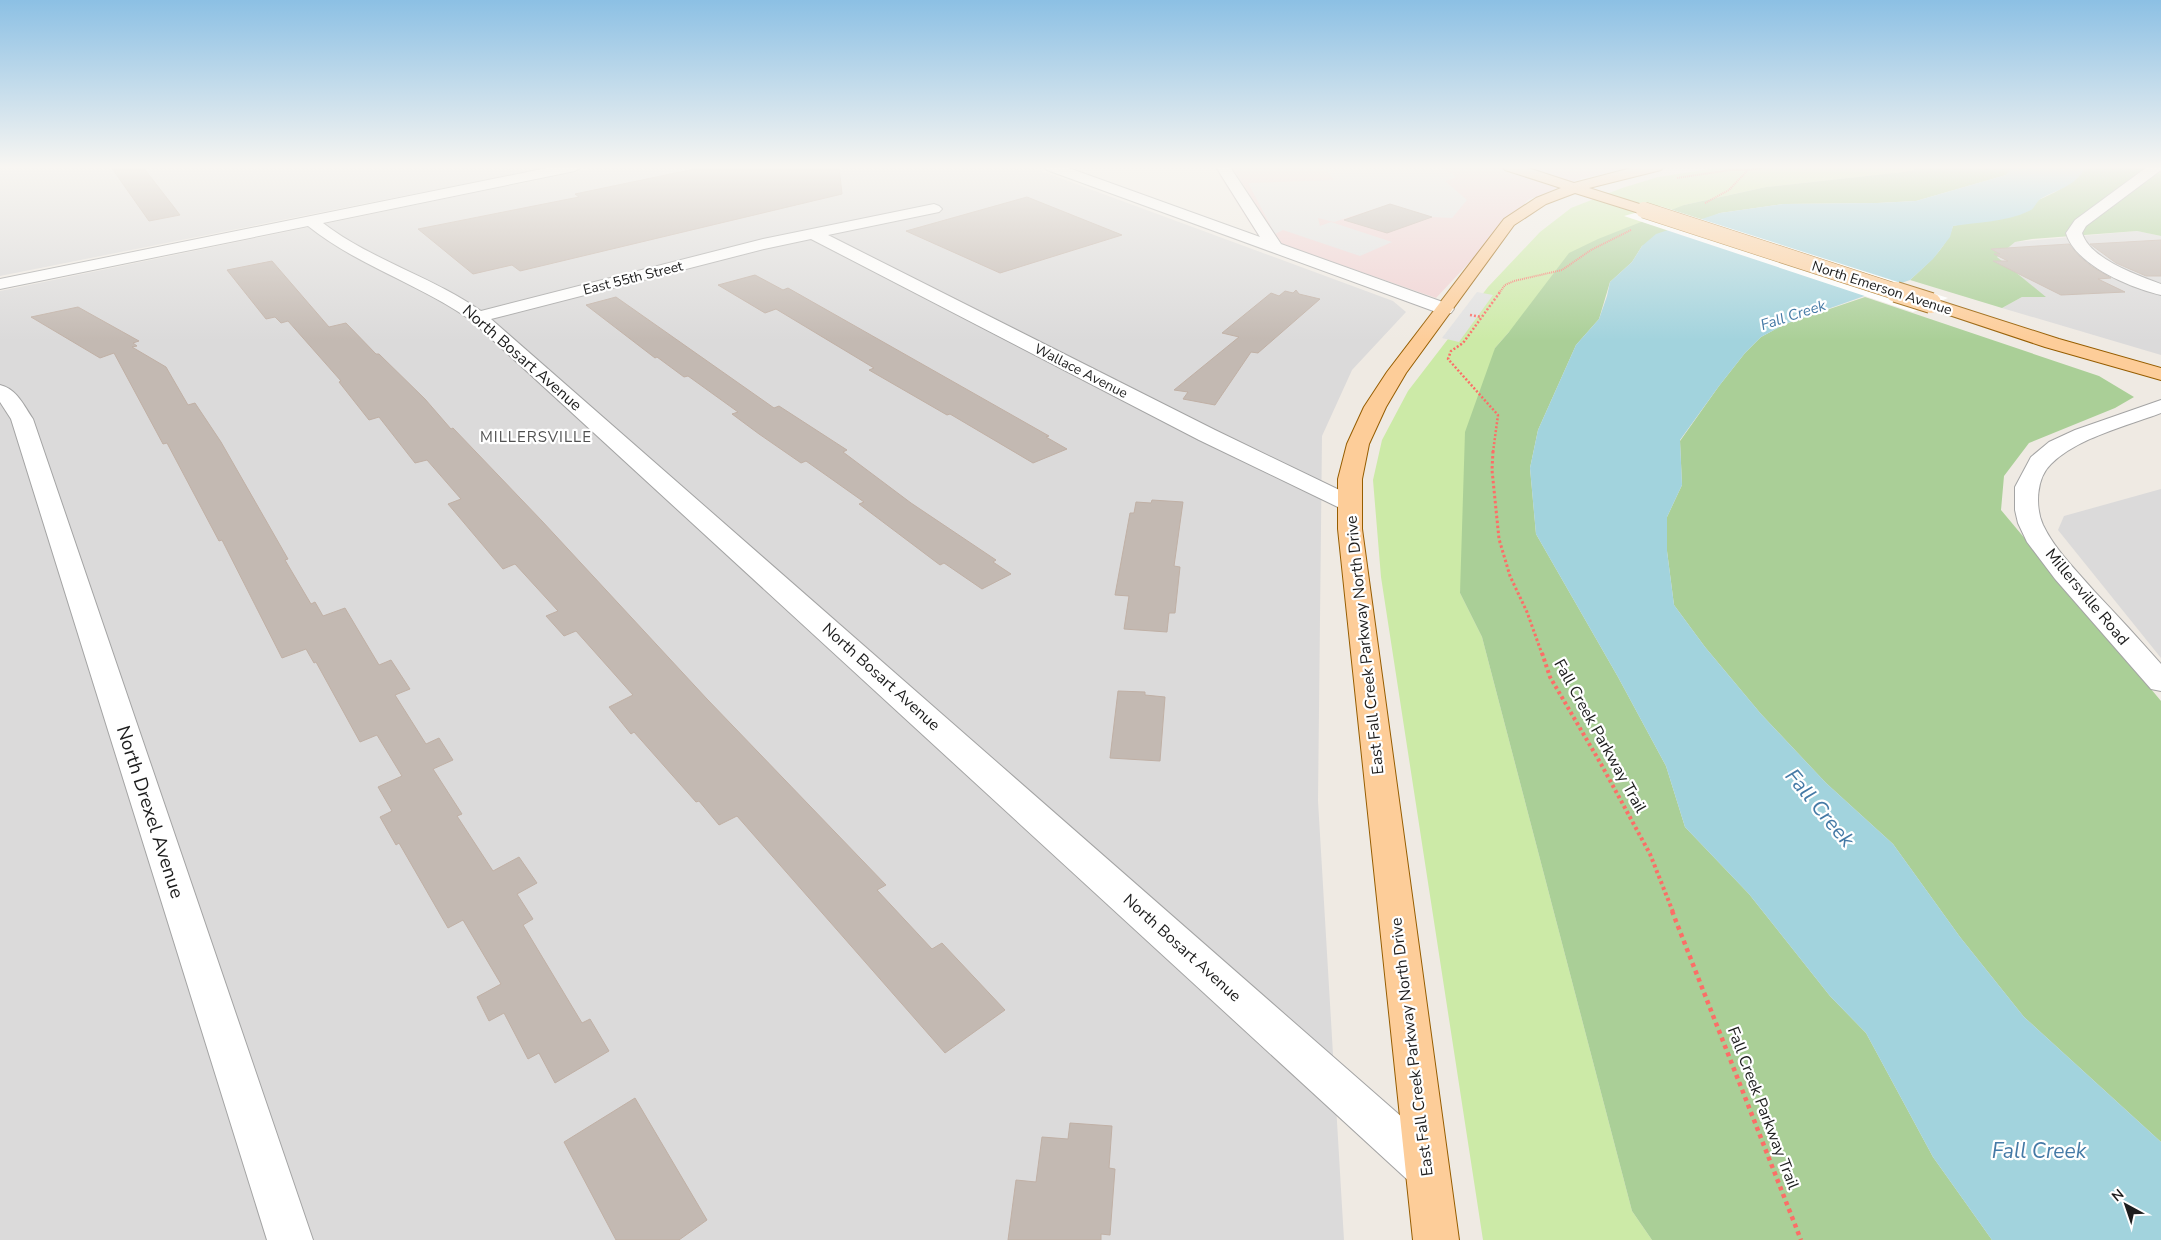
<svg xmlns="http://www.w3.org/2000/svg" width="2161" height="1240" font-family="'Nunito Sans',sans-serif">
<style>
.residential{fill:#dbdada}
.commercial{fill:#f0d1d2}
.grass{fill:#cceaa7}
.forest{fill:#aacf97}
.parking{fill:#e1e1e1}
.water{fill:#a2d3dd}
.pier{fill:#fff}
.building{fill:#c3b9b2;stroke:#c0b0a5}
.lines{fill:none;stroke-linecap:round;stroke-linejoin:round}
.minor-casing{stroke:#a4a4a4;stroke-width:2}
.major-casing{stroke:#965d00;stroke-width:2}
.path-far4{stroke:#fc6e67;stroke-width:2;stroke-dasharray:1 1;stroke-linecap:butt}
.path-far3{stroke:#fc6e67;stroke-width:2.5;stroke-dasharray:2 2;stroke-linecap:butt}
.path-far2{stroke:#fc6e67;stroke-width:3;stroke-dasharray:2.5 2.5;stroke-linecap:butt}
.path-far1{stroke:#fc6e67;stroke-width:4;stroke-dasharray:3 3;stroke-linecap:butt}
.path{stroke:#fc6e67;stroke-width:4.5;stroke-dasharray:4 4;stroke-linecap:butt}
.minor{fill:#fff;fill-rule:evenodd}
.major{fill:#fdcd99;fill-rule:evenodd}
.major-bridge-far1-casing{stroke:#965d00;stroke-width:17;stroke-linecap:butt}
.major-bridge-casing{stroke:#965d00;stroke-width:22;stroke-linecap:butt}
.major-bridge-far1{stroke:#fdcd99;stroke-width:16}
.major-bridge{stroke:#fdcd99;stroke-width:20}
.labels{text-anchor:middle;dominant-baseline:central;stroke-width:4.5;stroke-linejoin:round;paint-order:stroke}
.far-street-label{font-size:14px;fill:#1d1d1d;stroke:#fff}
.far-water-label{font-size:15px;font-style:italic;fill:#457aa6;stroke:#fff}
.far-neighbourhood-label{font-size:15px;letter-spacing:1px;fill:#505050;stroke:#fff}
.street-label{font-size:16px;fill:#1d1d1d;stroke:#fff}
.near-street-label{font-size:19px;fill:#1d1d1d;stroke:#fff}
.near-water-label{font-size:21px;font-style:italic;fill:#457aa6;stroke:#fff}
</style>
<rect width="100%" height="100%" fill="#efeae3"/>
<g class="residential">
<polygon points="0,167 549,167 0,276"/>
<polygon points="600,167 1030,167 1393,301 1406,312 1352,370 1322,436 1318,801 1344,1240 0,1240 0,291"/>
<polygon points="2137,231 2161,236 2161,355 2002,308 2022,297 2045,297 1996,257 2015,242"/>
<polygon points="2161,489 2161,658 2058,530 2064,516"/>
</g>
<polygon class="commercial" points="1214,167 1639,167 1583,178 1528,200 1436,298 1258,236"/>
<polygon class="grass" points="1722,167 1917,167 1911,171 1766,187 1684,205 1509,332 1495,348 1460,593 1482,637 1632,1211 1652,1240 1483,1240 1381,577 1373,480 1382,440 1408,391 1488,287 1540,232 1571,208 1622,188 1658,177"/>
<g class="forest">
<polygon points="1917,167 2012,167 2006,175 1916,201 1877,203 1783,204 1720,213 1642,246 1632,262 1610,282 1599,319 1576,345 1538,430 1530,468 1536,534 1618,677 1666,766 1685,827 1749,894 1830,996 1866,1033 1933,1157 1992,1240 1652,1240 1632,1211 1482,637 1460,593 1465,432 1495,348 1509,332 1569,253 1598,239 1684,205 1766,187 1911,171"/>
<path d="M2085,167H2161V236L2137,231L2032,239L2015,242L1997,257L2046,297H2022L2002,308L1910,280C1927,264 1946,249 1953,226C1983,221 2073,195 2085,167Z"/>
<polygon points="1865,297 2099,376 2134,397 2115,408 2029,443 2004,476 2001,510 2161,701 2161,1142 2024,1017 1960,937 1893,844 1826,783 1761,714 1705,647 1674,605 1667,551 1667,517 1682,485 1680,441 1719,386 1745,353 1761,337 1785,324"/>
</g>
<g class="parking">
<polygon points="1323,167 1441,167 1457,177 1445,181 1467,200 1452,218 1432,217 1390,204 1334,222 1318,218 1320,226 1331,222 1392,242 1360,256 1283,230 1275,234 1248,183 1334,180"/>
<polygon points="1477,292 1493,295 1459,342 1442,338"/>
</g>
<path class="water" d="M2012,167H2085C2077,186 2058,189 2042,198C2036,201 2035,209 2029,211C2006,222 1978,222 1953,226L1950,237L1933,259L1910,280L1785,324L1761,337L1745,353L1719,386L1680,440L1682,485L1667,517V551L1674,605L1705,647L1761,714L1826,783L1893,844L1960,937L2024,1017L2161,1142V1240H1992L1933,1157L1866,1033L1830,996L1749,894L1685,827L1666,766L1618,677L1536,534L1530,468L1538,430L1576,345L1599,319L1607,296L1610,282L1632,262L1642,246L1656,234L1720,213L1783,204L1877,203L1916,201L2006,175Z"/>
<polygon class="pier" points="1660,206 1948,298 1913,312 1624,216"/>
<g class="building">
<polygon points="111,167 143,167 180,215 149,221"/>
<polygon points="704,167 839,167 842,194 520,271 512,265 473,274 418,229 579,197 575,194"/>
<polygon points="1027,197 1122,235 1000,273 906,231"/>
<polygon points="1390,204 1432,217 1387,233 1344,220"/>
<polygon points="2161,240 2161,276 2146,276 2116,263 2090,244"/>
<polygon points="2069,244 2079,256 2091,266 2111,278 2098,279 2125,292 2061,295 1993,261 2008,261 1994,254 2000,254 1991,249"/>
<polygon points="272,261 329,327 346,323 376,354 379,354 425,399 451,429 453,428 542,521 707,699 886,885 877,890 932,949 942,943 1005,1010 945,1053 737,816 719,825 699,801 696,802 634,732 631,734 609,707 633,695 576,631 564,636 546,616 558,611 515,564 503,569 448,504 461,499 427,460 415,463 379,417 369,420 339,382 341,381 288,321 281,323 275,317 266,319 227,270"/>
<polygon points="755,275 783,290 788,288 1049,436 1046,437 1067,449 1033,463 950,414 947,415 869,370 874,368 776,309 765,313 718,285"/>
<polygon points="1296,290 1299,294 1320,299 1258,353 1251,352 1215,405 1183,399 1188,392 1174,390 1239,337 1222,333 1271,293 1279,296 1285,291 1293,293"/>
<polygon points="616,297 774,408 779,406 847,450 843,452 911,503 996,560 993,562 1011,574 982,589 944,563 940,565 859,504 864,502 806,461 801,463 759,434 732,414 738,412 688,376 684,377 657,357 655,358 586,305"/>
<polygon points="78,307 139,341 133,343 137,346 132,347 166,367 188,405 195,403 221,442 288,559 285,560 311,604 315,602 323,616 345,608 379,665 391,660 410,689 395,695 426,744 439,738 453,760 433,769 462,814 457,816 493,871 519,857 537,883 517,894 533,919 523,925 582,1023 590,1019 609,1051 555,1083 539,1053 528,1059 504,1013 489,1021 477,997 501,984 463,920 448,928 399,843 396,845 380,817 392,811 378,787 402,776 377,735 360,742 316,662 314,663 306,649 282,658 222,540 219,541 167,443 163,444 114,353 100,358 31,317"/>
<polygon points="1152,500 1183,502 1174,566 1180,567 1175,613 1169,613 1167,632 1124,629 1129,596 1115,595 1130,513 1134,513 1136,502 1151,503"/>
<polygon points="1118,691 1145,692 1145,695 1165,697 1160,761 1110,758"/>
<polygon points="635,1098 707,1220 679,1240 616,1240 564,1142"/>
<polygon points="1070,1123 1112,1126 1109,1168 1115,1169 1110,1235 1101,1234 1101,1240 1008,1240 1016,1180 1036,1182 1042,1137 1068,1139"/>
</g>
<g class="lines">
<g class="minor-casing">
<g id="minor">
<path d="M552,167H582L575,171L323,223C371,260 431,276 481,311L763,239L934,204L939,206L942,209L939,212L828,235L1215,430L1358,499L1362,504L1358,509L1350,511L1342,509L1199,440L811,239L764,249L491,319L1443,1153L1449,1168L1443,1183L1427,1189L1411,1183L472,321C420,284 358,266 308,226L0,289V279Z"/>
<polygon points="1045,167 1066,167 1260,237 1216,167 1230,167 1281,244 1451,305 1454,309 1451,313 1445,314 1439,313 1047,170"/>
<path d="M2147,167H2161V170L2086,226L2082,233C2090,259 2137,275 2161,284V295C2131,288 2075,265 2066,233L2075,220Z"/>
<path d="M0,385C17,389 24,406 33,419L313,1240H267L11,419L0,402Z"/>
<path d="M2161,400V413C2127,426 2077,438 2051,464C2036,478 2035,507 2043,525C2055,550 2076,570 2094,591C2117,615 2139,639 2161,664V691L2151,689L2055,579L2027,542L2018,523L2015,510V487L2031,457L2049,442L2075,430Z"/>
</g>
</g>
<g class="major-casing">
<g id="major">
<polygon points="1503,167 1525,167 1574,183 1635,167 1663,167 1661,170 1589,188 1649,207 1652,210 1649,213 1639,213 1575,193 1546,204 1514,225 1406,373 1386,407 1369,444 1362,479 1362,529 1459,1240 1413,1240 1338,529 1338,479 1347,444 1364,407 1387,372 1504,219 1536,198 1561,188 1505,170"/>
<polygon points="1931,298 2059,339 2161,368 2161,380 2045,347 1925,307 1922,303 1925,299"/>
</g>
</g>
<g class="path-far4">
<polyline points="1677,178 1730,170 1747,170"/>
<polyline points="1705,203 1729,190 1748,170 1768,167"/>
<polyline points="1499,293 1505,285 1514,281 1562,270 1591,250 1631,230"/>
</g>
<g class="path-far3">
<polyline points="1470,315 1482,317"/>
<polyline points="1493,452 1498,415 1448,359 1451,351 1463,343 1500,292"/>
</g>
<polyline class="path-far2" points="1493,451 1492,470 1499,539 1510,576 1527,612 1542,654"/>
<polyline class="path-far1" points="1542,653 1550,677 1601,764 1650,854 1673,912"/>
<polyline class="path" points="1672,911 1801,1240"/>
<use href="#minor" class="minor"/>
<use href="#major" class="major"/>
<g class="major-bridge-far1-casing">
<polyline id="major-bridge-far1" points="1644,210 1900,293"/>
</g>
<g class="major-bridge-casing">
<polyline id="major-bridge" points="1896,292 1931,303"/>
</g>
<use href="#major-bridge-far1" class="major-bridge-far1"/>
<use href="#major-bridge" class="major-bridge"/>
</g>
<linearGradient id="sky" x2="0" y2="1"><stop stop-color="#8cc0e4"/><stop offset="0.49" stop-color="#f8f6f2"/><stop offset="1" stop-color="#f8f6f2" stop-opacity="0"/></linearGradient>
<rect width="2161" height="341" fill="url(#sky)"/>
<g class="labels">
<g class="far-street-label">
<text transform="translate(633 278) rotate(-14)">East 55th Street</text>
<text transform="translate(1882 288) rotate(18)">North Emerson Avenue</text>
<text transform="translate(1081 371) rotate(27)">Wallace Avenue</text>
</g>
<g class="far-water-label">
<text transform="translate(1793 315) rotate(-18)">Fall Creek</text>
</g>
<g class="far-neighbourhood-label">
<text x="536" y="437">MILLERSVILLE</text>
</g>
<g class="street-label">
<text transform="translate(522 358) rotate(41)">North Bosart Avenue</text>
<text transform="translate(2087 597) rotate(50)">Millersville Road</text>
<text transform="translate(1365 645) rotate(-96)">East Fall Creek Parkway North Drive</text>
<text transform="translate(881 677) rotate(42)">North Bosart Avenue</text>
<text transform="translate(1600 736) rotate(61)">Fall Creek Parkway Trail</text>
<text transform="translate(1182 948) rotate(42)">North Bosart Avenue</text>
<text transform="translate(1412 1047) rotate(-97)">East Fall Creek Parkway North Drive</text>
<text transform="translate(1763 1108) rotate(69)">Fall Creek Parkway Trail</text>
</g>
<g class="near-street-label">
<text transform="translate(150 812) rotate(72)">North Drexel Avenue</text>
</g>
<g class="near-water-label">
<text transform="translate(1820 808) rotate(50)">Fall Creek</text>
<text x="2039" y="1151">Fall Creek</text>
</g>
</g>
<g transform="translate(2126 1205) rotate(320)" stroke="#ffffff" stroke-width="4" paint-order="stroke">
<path d="M0-4L9 19L0 12L-9 19Z" fill="#1d1d1d"/>
<text y="-8" font-size="14" font-weight="bold" text-anchor="middle" fill="#1d1d1d">N</text>
</g>
</svg>
